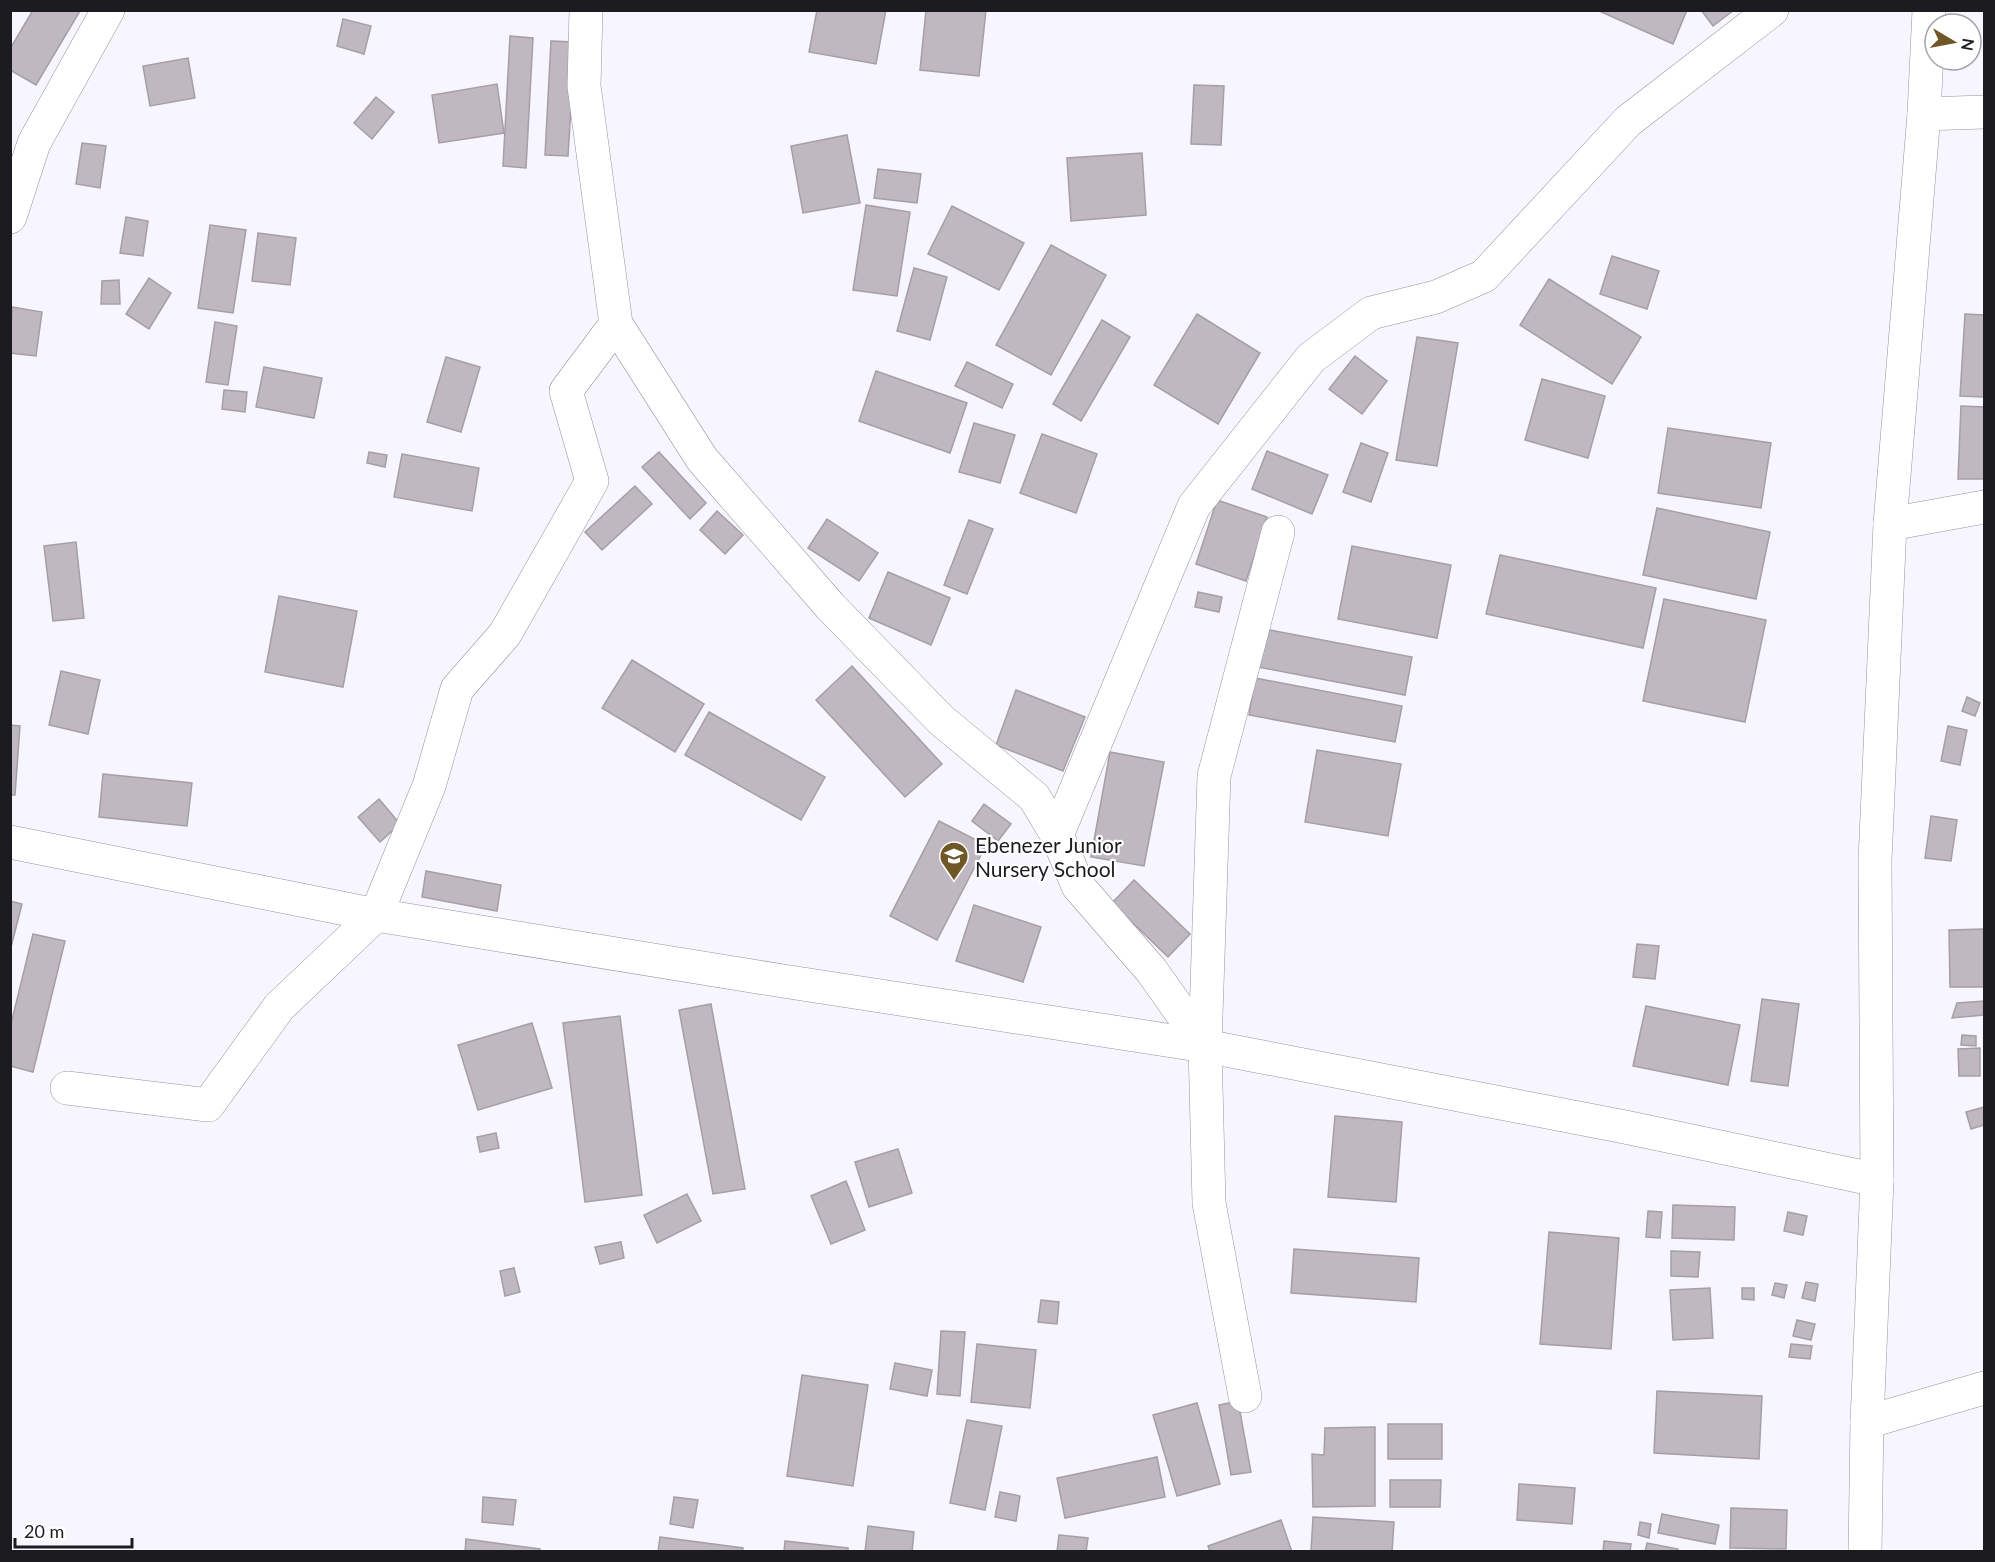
<svg xmlns="http://www.w3.org/2000/svg" width="1995" height="1562" font-family="Lato,sans-serif">
<style>
.building{fill:#c0b8c1;stroke:#a59ea6;stroke-width:1.5}
.lines{fill:none;stroke-linecap:round;stroke-linejoin:round}
.minor-casing{stroke:#95949e;stroke-width:34}
.minor{stroke:#fff;stroke-width:33}
.labels{text-anchor:middle;dominant-baseline:central;stroke-width:4.5;stroke-linejoin:round;paint-order:stroke}
.poi-label{font-size:21px;fill:#1c1c20;stroke:#fff;text-anchor:start}
</style>
<rect width="100%" height="100%" fill="#f7f6ff"/>
<g class="building">
<polygon points="33,10 80,11 36,85 10,70 10,49"/>
<polygon points="817,10 886,10 876,64 809,52"/>
<polygon points="926,10 986,10 979,76 920,70"/>
<polygon points="1597,10 1687,10 1673,44"/>
<polygon points="1701,10 1734,10 1713,26"/>
<polygon points="343,19 371,26 364,54 337,46"/>
<polygon points="510,36 533,38 526,168 503,166"/>
<polygon points="551,41 575,42 568,156 545,155"/>
<polygon points="188,58 195,98 150,106 143,66"/>
<polygon points="497,84 504,133 439,143 432,95"/>
<polygon points="1194,85 1224,86 1221,145 1191,144"/>
<polygon points="376,97 394,112 372,139 354,123"/>
<polygon points="847,135 860,203 803,213 791,146"/>
<polygon points="82,143 106,146 100,188 76,184"/>
<polygon points="1142,153 1146,215 1071,221 1067,158"/>
<polygon points="878,169 921,174 917,203 874,198"/>
<polygon points="866,205 910,212 897,296 853,290"/>
<polygon points="952,206 1024,243 999,290 928,254"/>
<polygon points="126,217 148,221 143,256 120,253"/>
<polygon points="210,225 246,230 233,313 198,308"/>
<polygon points="258,233 296,238 290,285 252,281"/>
<polygon points="1051,245 1106,275 1051,375 996,345"/>
<polygon points="1612,256 1659,271 1647,309 1600,294"/>
<polygon points="914,268 947,277 930,340 897,331"/>
<polygon points="149,278 171,293 149,329 126,314"/>
<polygon points="1549,279 1641,337 1612,384 1520,325"/>
<polygon points="119,280 120,304 101,304 102,281"/>
<polygon points="12,307 42,312 36,356 10,353"/>
<polygon points="1197,314 1260,353 1218,424 1154,385"/>
<polygon points="1965,314 1984,315 1984,397 1960,396"/>
<polygon points="1102,320 1130,337 1081,421 1053,404"/>
<polygon points="215,322 237,326 228,385 206,382"/>
<polygon points="1417,337 1458,343 1437,466 1396,460"/>
<polygon points="1355,356 1387,381 1362,414 1329,389"/>
<polygon points="446,357 480,367 461,432 427,422"/>
<polygon points="967,362 1013,384 1002,408 955,386"/>
<polygon points="264,367 322,378 314,418 256,407"/>
<polygon points="876,371 967,403 950,453 859,421"/>
<polygon points="1542,379 1605,396 1588,458 1525,440"/>
<polygon points="224,390 247,392 245,412 222,409"/>
<polygon points="1961,406 1984,407 1984,479 1958,479"/>
<polygon points="974,423 1015,435 1000,483 959,472"/>
<polygon points="1668,428 1771,443 1761,508 1658,493"/>
<polygon points="1042,434 1097,454 1076,513 1020,493"/>
<polygon points="1361,443 1388,453 1371,502 1343,492"/>
<polygon points="1267,451 1328,475 1312,514 1252,489"/>
<polygon points="369,452 387,455 385,467 367,463"/>
<polygon points="659,452 706,503 690,519 642,467"/>
<polygon points="402,454 479,468 472,511 394,497"/>
<polygon points="635,486 652,504 602,550 585,532"/>
<polygon points="1217,500 1267,517 1246,581 1196,564"/>
<polygon points="1657,508 1770,532 1756,599 1643,575"/>
<polygon points="717,511 743,535 725,554 700,530"/>
<polygon points="827,519 878,553 859,581 808,548"/>
<polygon points="969,520 993,529 967,594 944,585"/>
<polygon points="76,542 84,618 53,621 44,546"/>
<polygon points="1352,546 1451,565 1437,638 1338,619"/>
<polygon points="1500,555 1656,588 1643,648 1486,614"/>
<polygon points="888,572 950,598 931,645 869,618"/>
<polygon points="1198,592 1222,597 1219,612 1195,607"/>
<polygon points="279,596 357,611 343,687 265,672"/>
<polygon points="1664,599 1766,620 1745,722 1643,701"/>
<polygon points="1265,629 1412,657 1405,695 1258,667"/>
<polygon points="632,660 704,704 675,752 602,708"/>
<polygon points="852,666 942,764 905,797 816,700"/>
<polygon points="61,671 100,680 88,734 49,725"/>
<polygon points="1255,678 1402,706 1395,742 1249,715"/>
<polygon points="1016,690 1085,717 1063,771 996,745"/>
<polygon points="1967,697 1980,703 1975,716 1962,711"/>
<polygon points="709,712 825,777 801,820 685,755"/>
<polygon points="10,725 20,726 15,795 10,795"/>
<polygon points="1948,726 1967,730 1960,765 1941,761"/>
<polygon points="1317,750 1401,764 1388,836 1305,822"/>
<polygon points="1110,752 1164,762 1144,866 1091,857"/>
<polygon points="103,774 192,783 187,826 99,817"/>
<polygon points="379,799 400,824 380,842 358,817"/>
<polygon points="984,804 1011,824 998,841 972,821"/>
<polygon points="1931,816 1957,820 1951,861 1925,858"/>
<polygon points="939,821 986,845 937,940 890,916"/>
<polygon points="426,871 501,885 497,911 422,897"/>
<polygon points="1134,880 1190,934 1168,957 1112,903"/>
<polygon points="10,901 22,904 10,951"/>
<polygon points="974,905 1041,927 1023,982 956,961"/>
<polygon points="1984,929 1984,987 1950,987 1949,930"/>
<polygon points="33,934 65,941 33,1072 10,1066 10,1028"/>
<polygon points="1637,944 1659,946 1655,979 1633,977"/>
<polygon points="1762,999 1799,1004 1788,1086 1751,1081"/>
<polygon points="1984,1001 1984,1015 1952,1018 1957,1003"/>
<polygon points="711,1004 745,1189 713,1194 679,1010"/>
<polygon points="1646,1006 1740,1025 1728,1085 1633,1066"/>
<polygon points="620,1016 642,1195 585,1202 563,1023"/>
<polygon points="532,1023 552,1088 478,1110 458,1045"/>
<polygon points="1962,1035 1976,1036 1976,1046 1961,1045"/>
<polygon points="1980,1048 1980,1076 1959,1076 1958,1049"/>
<polygon points="1984,1107 1984,1125 1971,1129 1966,1112"/>
<polygon points="1335,1116 1402,1122 1396,1202 1328,1197"/>
<polygon points="496,1133 499,1148 480,1152 477,1137"/>
<polygon points="898,1149 912,1193 869,1207 855,1162"/>
<polygon points="846,1181 865,1230 831,1244 811,1196"/>
<polygon points="687,1194 701,1221 657,1243 644,1215"/>
<polygon points="1673,1205 1735,1207 1734,1240 1672,1238"/>
<polygon points="1648,1211 1662,1212 1660,1238 1646,1237"/>
<polygon points="1788,1212 1807,1216 1803,1235 1784,1231"/>
<polygon points="1549,1232 1619,1238 1611,1349 1540,1344"/>
<polygon points="621,1242 624,1258 600,1264 595,1247"/>
<polygon points="1294,1249 1419,1258 1416,1302 1291,1293"/>
<polygon points="1671,1251 1700,1252 1698,1277 1671,1276"/>
<polygon points="514,1268 520,1292 505,1296 500,1271"/>
<polygon points="1806,1282 1818,1284 1815,1301 1802,1298"/>
<polygon points="1775,1283 1787,1285 1784,1298 1772,1295"/>
<polygon points="1710,1288 1713,1338 1673,1340 1670,1290"/>
<polygon points="1742,1288 1754,1288 1754,1300 1742,1299"/>
<polygon points="1041,1300 1059,1302 1057,1324 1038,1322"/>
<polygon points="1797,1320 1815,1324 1811,1340 1793,1336"/>
<polygon points="941,1331 965,1332 960,1396 937,1394"/>
<polygon points="977,1344 1036,1350 1030,1408 971,1402"/>
<polygon points="1791,1344 1812,1346 1810,1359 1789,1357"/>
<polygon points="895,1363 932,1370 927,1396 890,1389"/>
<polygon points="802,1375 868,1385 853,1486 787,1476"/>
<polygon points="1657,1391 1762,1396 1759,1459 1654,1453"/>
<polygon points="1238,1401 1251,1472 1231,1475 1219,1405"/>
<polygon points="1197,1403 1220,1484 1177,1496 1153,1415"/>
<polygon points="967,1420 1002,1426 985,1510 950,1503"/>
<rect x="1388" y="1424" width="54" height="35"/>
<polygon points="1375,1427 1375,1506 1313,1507 1312,1454 1324,1455 1325,1428"/>
<polygon points="1157,1457 1165,1497 1065,1518 1057,1478"/>
<polygon points="1390,1480 1441,1480 1440,1507 1390,1507"/>
<polygon points="1519,1484 1575,1488 1572,1524 1517,1520"/>
<polygon points="1000,1492 1020,1496 1016,1521 995,1517"/>
<polygon points="483,1497 516,1500 513,1525 482,1522"/>
<polygon points="674,1497 698,1500 693,1528 670,1524"/>
<polygon points="1731,1508 1787,1510 1786,1549 1730,1548"/>
<polygon points="1662,1514 1719,1525 1715,1544 1658,1533"/>
<polygon points="1313,1517 1394,1522 1392,1552 1311,1551"/>
<polygon points="1281,1520 1292,1552 1210,1552 1208,1546"/>
<polygon points="1640,1522 1651,1524 1649,1538 1638,1535"/>
<polygon points="868,1526 914,1532 912,1552 865,1552"/>
<polygon points="1059,1535 1088,1538 1086,1552 1057,1552"/>
<polygon points="660,1537 743,1548 742,1552 658,1552"/>
<polygon points="466,1539 540,1549 540,1552 465,1552"/>
<polygon points="785,1541 848,1548 848,1552 784,1552"/>
<polygon points="1604,1541 1631,1544 1630,1552 1603,1552"/>
<polygon points="1647,1543 1678,1549 1678,1552 1645,1552"/>
</g>
<g class="lines">
<g class="minor-casing">
<g id="minor">
<polyline points="586,10 584,86 616,324 702,459 830,606 941,720 1034,797 1057,835 1078,886 1151,970 1205,1046"/>
<polyline points="1924,114 1984,112"/>
<polyline points="10,217 34,143 108,10"/>
<polyline points="1890,524 1984,507"/>
<polyline points="1057,835 1194,506 1311,358 1371,313 1436,297 1484,276 1628,121 1772,10"/>
<polyline points="10,842 376,915 783,981 1205,1046 1625,1127 1877,1180"/>
<polyline points="67,1088 208,1105 279,1007 376,915 429,786 457,689 505,634 592,481 566,391 616,324"/>
<polyline points="1245,1396 1209,1203 1205,1046 1214,776 1278,532"/>
<polyline points="1867,1422 1984,1388"/>
<polyline points="1865,1552 1867,1422 1877,1180 1875,861 1890,524 1924,114 1929,10"/>
</g>
</g>
<use href="#minor" class="minor"/>
</g>
<defs>
<g id="school-pin" transform="scale(1.5)"><path d="M0 17L-7.5 6A9.5 9.5 0 1 1 7.5 6Z" fill="#6f5728" stroke="#fff"/><path d="M0-5L7-2L0 1L-7-2ZM-4 1L0 2.5L4 1V4Q0 6-4 4Z" fill="#fff"/></g>
</defs>
<g fill-rule="evenodd">
<use href="#school-pin" x="954" y="856"/>
</g>
<g class="labels">
<g class="poi-label">
<text x="975" y="844">Ebenezer Junior<tspan x="975" dy="24">Nursery School</tspan></text>
</g>
</g>
<rect width="1995" height="1562" fill="none" stroke="#1c1c20" stroke-width="24"/>
<g transform="translate(1953 42) rotate(100)"><circle r="28" fill="#ffffff" stroke="#a4a4a6" stroke-width="1.5"/>
<path d="M0-4.5L10 22L0 15L-10 22Z" fill="#6f5728"/>
<text y="-9" font-size="16" font-weight="bold" text-anchor="middle" fill="#1c1c20">N</text>
</g>
<path d="M15 1538v9h117v-9" fill="none" stroke="#1c1c20" stroke-width="3"/>
<text x="24" y="1538" font-size="18" fill="#1c1c20" stroke="#ffffff" stroke-width="4.5" paint-order="stroke">20 m</text>
</svg>
